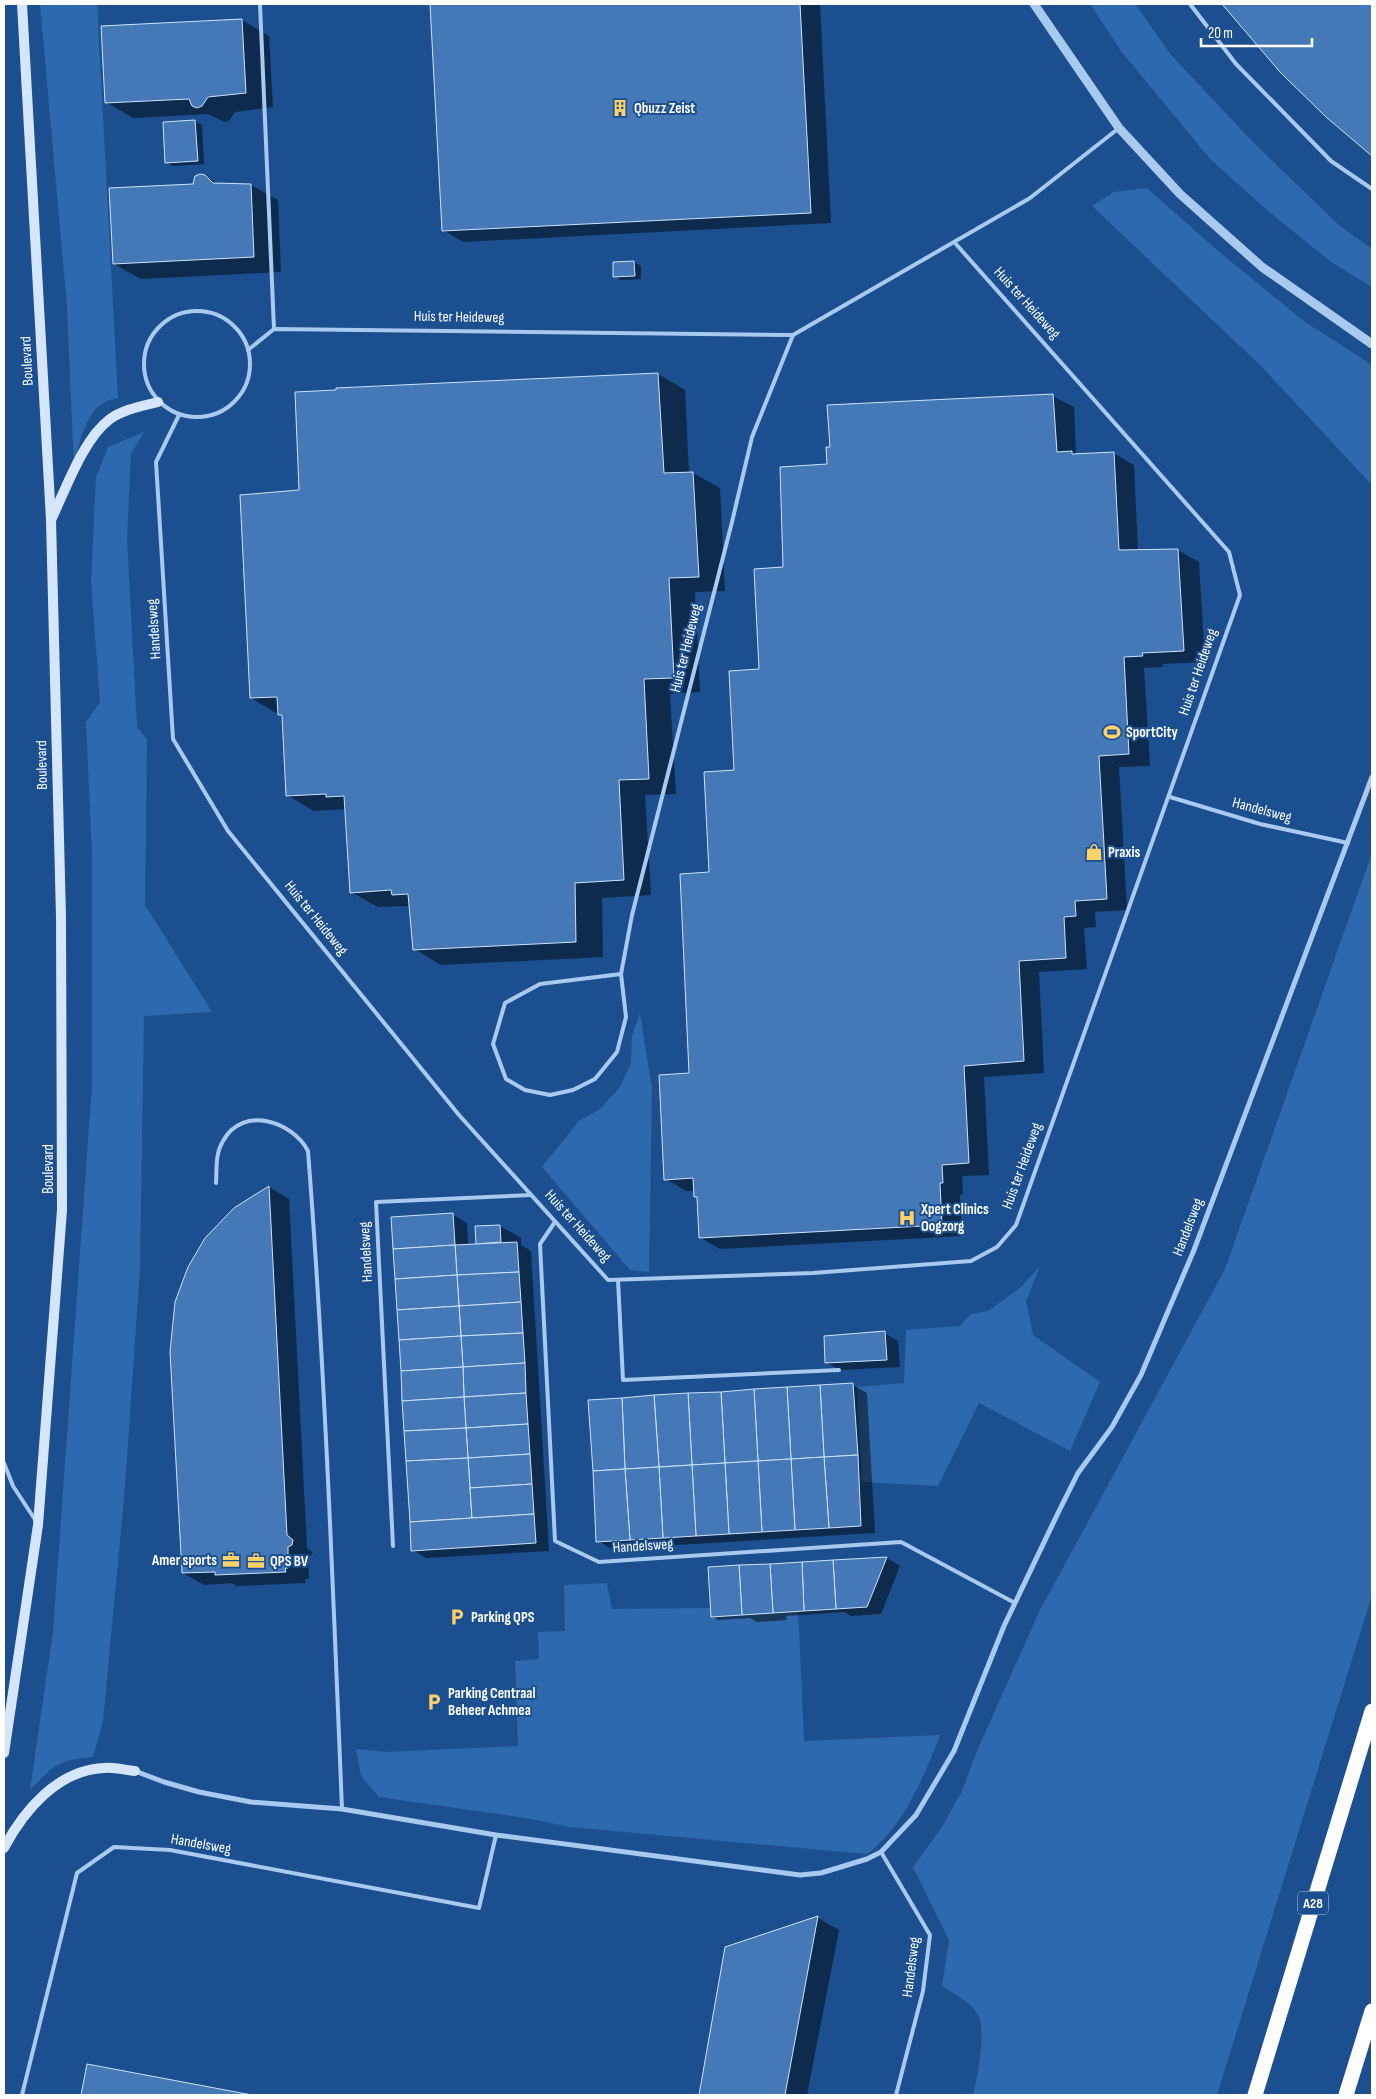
<svg xmlns="http://www.w3.org/2000/svg" width="1376" height="2099" font-family="'Sofia Sans Condensed',sans-serif">
<style>
.green{fill:#2e69ad}
.shadow{fill:#0007}
.building{fill:#4478b7;stroke:#cfe3fa}
.lines{fill:none;stroke-linecap:round;stroke-linejoin:round}
.service{stroke:#a9c9ee;stroke-width:4}
.minor{stroke:#a9c9ee;stroke-width:5}
.tertiary{stroke:#a9c9ee;stroke-width:9}
.secondary{stroke:#d6e6fa;stroke-width:10}
.motorway{stroke:#fff;stroke-width:15}
.labels{text-anchor:middle;dominant-baseline:central;stroke-width:4;stroke-linejoin:round;paint-order:stroke}
.shield{fill:#1b4f8f;stroke:#bbcadd;stroke-width:1}
.shield-label{font-size:14px;font-weight:bold;fill:#fff}
.poi-label{font-size:15px;font-weight:bold;fill:#fff;stroke:#1b4f8f;text-anchor:start}
.street-label{font-size:15px;fill:#fff;stroke:#1b4f8f}
</style>
<rect width="100%" height="100%" fill="#1b4f8f"/>
<g class="green">
<path d="M40,4H97L118,398C86,402 80,441 74,468L67,307Z"/>
<polygon points="1090,4 1135,4 1172,56 1253,142 1340,226 1372,249 1372,287 1331,262 1267,210 1210,159 1121,51"/>
<polygon points="1147,188 1217,250 1305,322 1372,365 1372,485 1261,366 1092,206 1114,192"/>
<path d="M144,432L131,454L127,539L137,727L147,739L145,905L212,1012L144,1016L140,1270L124,1499L103,1721L93,1757C57,1760 54,1765 30,1790L53,1632L92,1084V855L86,722L100,702L91,582L96,477L108,447Z"/>
<path d="M1372,853V1595L1217,2095H973C978,2079 986,2029 978,2015C971,2002 954,1994 942,1986L949,1940L913,1867L942,1827L962,1791L977,1751L1039,1612L1225,1269Z"/>
<polygon points="640,1013 652,1089 649,1272 630,1270 542,1167 579,1121 600,1109 620,1087 631,1063 632,1036"/>
<polygon points="1040,1266 1026,1301 1033,1335 1100,1382 1070,1451 979,1403 938,1486 862,1482 857,1387 904,1383 906,1330 960,1326 971,1314 988,1311 1021,1287"/>
<path d="M607,1583L612,1609L798,1607L804,1741L940,1735C924,1777 904,1826 867,1854L570,1827L526,1818L379,1797L361,1776L356,1749L387,1752L518,1746L515,1661L539,1659L538,1632L565,1631L564,1585Z"/>
</g>
<g class="shadow">
<polygon points="431,4 820,4 831,223 463,242 443,230"/>
<polygon points="1224,4 1372,4 1372,154 1327,116"/>
<polygon points="242,20 269,36 273,107 235,112 229,121 225,122 208,114 133,118 106,102 102,27"/>
<polygon points="195,121 202,125 204,164 173,166 167,162"/>
<polygon points="205,176 219,184 251,185 278,200 281,272 141,279 114,264"/>
<polygon points="634,262 641,266 641,279 621,280 615,276 614,263"/>
<polygon points="658,374 685,390 689,473 693,473 720,488 725,591 695,592 700,692 670,694 676,794 645,795 651,895 602,898 603,957 441,965 414,949 410,906 378,907 351,892 346,809 314,811 287,795 283,717 251,698 301,491"/>
<polygon points="1053,396 1074,407 1076,455 1113,453 1134,465 1138,550 1178,550 1199,562 1205,662 1162,664 1163,667 1144,668 1150,766 1119,767 1127,910 1095,912 1096,927 1084,928 1087,969 1039,972 1044,1073 984,1077 989,1175 962,1176 963,1194 960,1195 962,1236 720,1249 700,1237 698,1198 695,1196 695,1191 686,1191 666,1179 690,1075 710,873 785,568 828,466"/>
<polygon points="269,1187 289,1199 307,1548 313,1553 308,1559 309,1579 305,1579 306,1583 237,1586 232,1583 204,1585 183,1573"/>
<polygon points="453,1215 467,1223 468,1245 477,1245 476,1227 500,1226 521,1238 521,1245 531,1251 549,1551 426,1558 413,1550"/>
<polygon points="884,1333 898,1341 900,1367 840,1370 826,1362"/>
<polygon points="853,1385 867,1393 875,1533 612,1549 598,1541"/>
<polygon points="887,1558 900,1566 881,1614 851,1616 844,1612 786,1616 787,1620 757,1622 750,1618 718,1620 712,1616 709,1569"/>
<polygon points="818,1918 839,1930 807,2095 701,2095 727,1948"/>
<polygon points="88,2066 245,2095 83,2095"/>
</g>
<g class="building">
<polygon points="430,4 800,4 811,213 442,231"/>
<polygon points="1222,4 1372,4 1372,156 1326,117 1280,72"/>
<polygon points="242,19 246,93 208,97 202,106 197,108 192,106 189,99 105,103 101,26"/>
<polygon points="195,120 198,161 165,163 163,122"/>
<polygon points="200,174 205,175 213,183 251,184 254,257 113,264 109,188 193,184 195,176"/>
<polygon points="634,261 635,276 613,277 613,262"/>
<polygon points="658,373 664,473 693,472 699,577 669,578 674,678 644,679 649,779 619,780 624,880 575,883 576,942 413,950 408,894 392,895 391,890 350,893 344,796 326,797 326,794 286,796 282,715 278,715 277,697 250,698 240,495 299,490 295,392 336,390 336,388"/>
<polygon points="1053,394 1057,452 1072,451 1072,454 1114,452 1119,550 1178,549 1184,651 1142,653 1143,656 1124,657 1129,754 1099,756 1107,899 1075,901 1076,916 1064,917 1066,958 1019,961 1024,1061 964,1066 969,1163 942,1165 943,1183 940,1183 942,1225 699,1238 697,1197 694,1197 693,1178 664,1180 659,1075 689,1073 680,874 709,872 704,772 734,770 729,671 759,669 754,569 783,567 780,467 827,464 826,447 830,447 827,405"/>
<polygon points="269,1186 287,1535 293,1540 292,1545 288,1547 288,1568 285,1568 286,1572 215,1575 215,1572 182,1573 170,1352 175,1302 188,1267 205,1238 234,1208"/>
<polygon points="453,1213 455,1245 393,1249 391,1217"/>
<polygon points="500,1225 501,1242 476,1244 475,1226"/>
<polygon points="517,1242 519,1272 457,1275 455,1245"/>
<polygon points="455,1245 457,1275 395,1279 393,1249"/>
<polygon points="519,1272 521,1302 459,1306 457,1275"/>
<polygon points="457,1275 459,1306 397,1310 395,1279"/>
<polygon points="521,1302 523,1333 461,1336 459,1306"/>
<polygon points="459,1306 461,1336 399,1340 397,1310"/>
<polygon points="885,1331 887,1360 825,1363 824,1336"/>
<polygon points="523,1333 525,1363 463,1367 461,1336"/>
<polygon points="461,1336 463,1367 401,1371 399,1340"/>
<polygon points="525,1363 526,1393 464,1397 463,1367"/>
<polygon points="463,1367 464,1397 402,1401 401,1371"/>
<polygon points="853,1383 858,1455 824,1457 820,1385"/>
<polygon points="820,1385 824,1457 791,1459 787,1387"/>
<polygon points="787,1387 791,1459 758,1461 754,1389"/>
<polygon points="754,1389 758,1461 725,1463 721,1392"/>
<polygon points="721,1392 725,1463 692,1465 688,1393"/>
<polygon points="526,1393 528,1424 466,1428 464,1397"/>
<polygon points="688,1393 692,1465 659,1467 654,1395"/>
<polygon points="654,1395 659,1467 625,1469 622,1398"/>
<polygon points="464,1397 466,1428 404,1431 402,1401"/>
<polygon points="622,1398 625,1469 593,1471 588,1400"/>
<polygon points="528,1424 530,1454 468,1458 466,1428"/>
<polygon points="466,1428 468,1458 406,1461 404,1431"/>
<polygon points="530,1454 532,1484 470,1488 468,1458"/>
<polygon points="858,1455 861,1526 829,1528 824,1457"/>
<polygon points="824,1457 829,1528 795,1530 791,1459"/>
<polygon points="468,1458 472,1518 410,1522 406,1461"/>
<polygon points="791,1459 795,1530 762,1532 758,1461"/>
<polygon points="758,1461 762,1532 729,1534 725,1463"/>
<polygon points="725,1463 729,1534 696,1536 692,1465"/>
<polygon points="692,1465 696,1536 663,1538 659,1467"/>
<polygon points="659,1467 663,1538 630,1540 625,1469"/>
<polygon points="625,1469 630,1540 596,1542 593,1471"/>
<polygon points="532,1484 534,1514 472,1518 470,1488"/>
<polygon points="534,1514 536,1543 411,1551 410,1522"/>
<polygon points="887,1557 867,1607 836,1609 833,1560"/>
<polygon points="833,1560 836,1609 804,1611 802,1562"/>
<polygon points="802,1562 804,1611 773,1613 770,1564"/>
<polygon points="770,1564 773,1613 742,1615 739,1565"/>
<polygon points="739,1565 742,1615 711,1617 708,1567"/>
<polygon points="818,1916 785,2095 699,2095 725,1947"/>
<polygon points="87,2064 252,2095 81,2095"/>
</g>
<g class="lines">
<g class="service">
<polyline points="260,4 274,329"/>
<polyline points="1190,4 1236,64 1331,161 1372,189"/>
<circle cx="197" cy="364" r="53"/>
<polyline points="248,350 274,329 793,335 1030,198 1119,128"/>
<polyline points="179,415 156,462 173,739 228,831 459,1115 608,1280 813,1273 971,1261 997,1247 1016,1225 1240,595 1229,552 955,243"/>
<polyline points="1170,797 1260,824 1348,843"/>
<polyline points="621,974 540,984 505,1003 493,1044 506,1079 525,1090 550,1095 573,1090 595,1079 617,1052 626,1017 621,974 632,915 732,522 752,437 793,335"/>
<path d="M216,1183C217,1168 215,1154 223,1141C243,1105 292,1121 308,1151C325,1370 333,1590 342,1809"/>
<polyline points="555,1222 540,1244 555,1541 599,1562 901,1542 1015,1603"/>
<polyline points="618,1280 623,1380 839,1370"/>
<polyline points="4,1463 13,1486 36,1521"/>
<polyline points="393,1546 376,1202 531,1195"/>
<polyline points="881,1852 930,1935 923,1991 896,2095"/>
<polyline points="22,2095 77,1873 114,1847 170,1850 479,1908 496,1835"/>
</g>
<polyline class="minor" points="135,1771 164,1782 199,1792 251,1802 342,1809 496,1835 800,1875 821,1873 867,1859 881,1852 916,1815 954,1751 1004,1626 1058,1513 1078,1473 1112,1427 1141,1375 1194,1250 1372,777"/>
<polyline class="tertiary" points="1034,4 1119,128 1180,194 1262,267 1372,344"/>
<g class="secondary">
<path d="M51,520C66,489 83,439 110,419C124,409 143,406 158,402"/>
<polyline points="4,1753 38,1525 62,1210 61,917 51,520 22,4"/>
<path d="M4,1848C24,1810 58,1770 104,1768C114,1767 125,1770 135,1771"/>
</g>
<g class="motorway">
<polyline points="1255,2095 1372,1711"/>
<polyline points="1346,2095 1372,2011"/>
</g>
</g>
<defs>
<g id="building-bare" transform="scale(1.35)"><path d="M-4-6H4V6H1V3H-1V6H-4ZM-2.5-4.3h1.7v1.8h-1.7ZM.8-4.3h1.7v1.8H.8ZM-2.5-1h1.7V.8h-1.7ZM.8-1h1.7V.8H.8Z" fill="#ffd166" stroke="#1b4f8f" stroke-width="2.5" paint-order="stroke"/></g>
<g id="stadium-bare" transform="scale(1.35)"><path d="M0-5a6.5 5 0 1 0 0 10a6.5 5 0 1 0 0-10ZM-3.5-1.8h7v3.6h-7Z" fill="#ffd166" stroke="#1b4f8f" stroke-width="2.5" paint-order="stroke"/></g>
<g id="shop-bare" transform="scale(1.35)"><path d="M-5-2.5h2.3a2.7 3.5 0 0 1 5.4 0H5L5.5 6h-11ZM-1.5-2.5h3a1.5 2.3 0 0 0-3 0Z" fill="#ffd166" stroke="#1b4f8f" stroke-width="2.5" paint-order="stroke"/></g>
<g id="hospital-bare" transform="scale(1.35)"><path d="M-5-5h3v3.5h4V-5h3V5h-3V1.5h-4V5h-3Z" fill="#ffd166" stroke="#1b4f8f" stroke-width="2.5" paint-order="stroke"/></g>
<g id="office-bare" transform="scale(1.35)"><path d="M-6-3h4V-5.5h4V-3h4V5H-6ZM-1-4.5V-3h2v-1.5ZM-6 0V1H6V0Z" fill="#ffd166" stroke="#1b4f8f" stroke-width="2.5" paint-order="stroke"/></g>
<g id="parking-bare" transform="scale(1.35)"><path d="M-3.5-5.5H1a3.5 3.5 0 0 1 0 7H-1V5.5H-3.5ZM-1-3.4V-.6H.8a1.4 1.4 0 0 0 0-2.8Z" fill="#ffd166" stroke="#1b4f8f" stroke-width="2.5" paint-order="stroke"/></g>
</defs>
<g fill-rule="evenodd">
<use href="#building-bare" x="620" y="108"/>
<use href="#stadium-bare" x="1112" y="732"/>
<use href="#shop-bare" x="1094" y="852"/>
<use href="#hospital-bare" x="907" y="1218"/>
<use href="#office-bare" x="231" y="1560"/>
<use href="#office-bare" x="256" y="1561"/>
<use href="#parking-bare" x="457" y="1617"/>
<use href="#parking-bare" x="434" y="1702"/>
</g>
<g class="labels">
<rect class="shield" x="1298" y="1891.5" width="30" height="23" rx="4"/>
<g class="shield-label">
<text x="1313" y="1903">A28</text>
</g>
<g class="poi-label">
<text x="634" y="108">Qbuzz Zeist</text>
<text x="1126" y="732">SportCity</text>
<text x="1108" y="852">Praxis</text>
<text x="921" y="1209">Xpert Clinics<tspan x="921" dy="17">Oogzorg</tspan></text>
<text x="217" y="1560" text-anchor="end">Amer sports</text>
<text x="270" y="1561">QPS BV</text>
<text x="471" y="1617">Parking QPS</text>
<text x="448" y="1693">Parking Centraal<tspan x="448" dy="17">Beheer Achmea</tspan></text>
</g>
<g class="street-label">
<text transform="translate(1027 303) rotate(48)">Huis ter Heideweg</text>
<text transform="translate(459 317) rotate(1)">Huis ter Heideweg</text>
<text transform="translate(27 361) rotate(-93)">Boulevard</text>
<text transform="translate(154 629) rotate(-94)">Handelsweg</text>
<text transform="translate(686 648) rotate(-76)">Huis ter Heideweg</text>
<text transform="translate(1198 672) rotate(-71)">Huis ter Heideweg</text>
<text transform="translate(42 765) rotate(-91)">Boulevard</text>
<text transform="translate(1262 810) rotate(15)">Handelsweg</text>
<text transform="translate(316 918) rotate(51)">Huis ter Heideweg</text>
<text transform="translate(1022 1166) rotate(-70)">Huis ter Heideweg</text>
<text transform="translate(48 1169) rotate(-90)">Boulevard</text>
<text transform="translate(578 1226) rotate(48)">Huis ter Heideweg</text>
<text transform="translate(1188 1227) rotate(-69)">Handelsweg</text>
<text transform="translate(366 1252) rotate(-93)">Handelsweg</text>
<text transform="translate(643 1546) rotate(-4)">Handelsweg</text>
<text transform="translate(201 1844) rotate(10)">Handelsweg</text>
<text transform="translate(911 1967) rotate(-83)">Handelsweg</text>
</g>
</g>
<rect width="1376" height="2099" fill="none" stroke="#ffffff" stroke-width="10"/>
<path d="M1201 38v8h111v-8" fill="none" stroke="#ffffff" stroke-width="2.5"/>
<text x="1208" y="38" font-size="15" fill="#ffffff" stroke="#1b4f8f" stroke-width="4" paint-order="stroke">20 m</text>
</svg>
